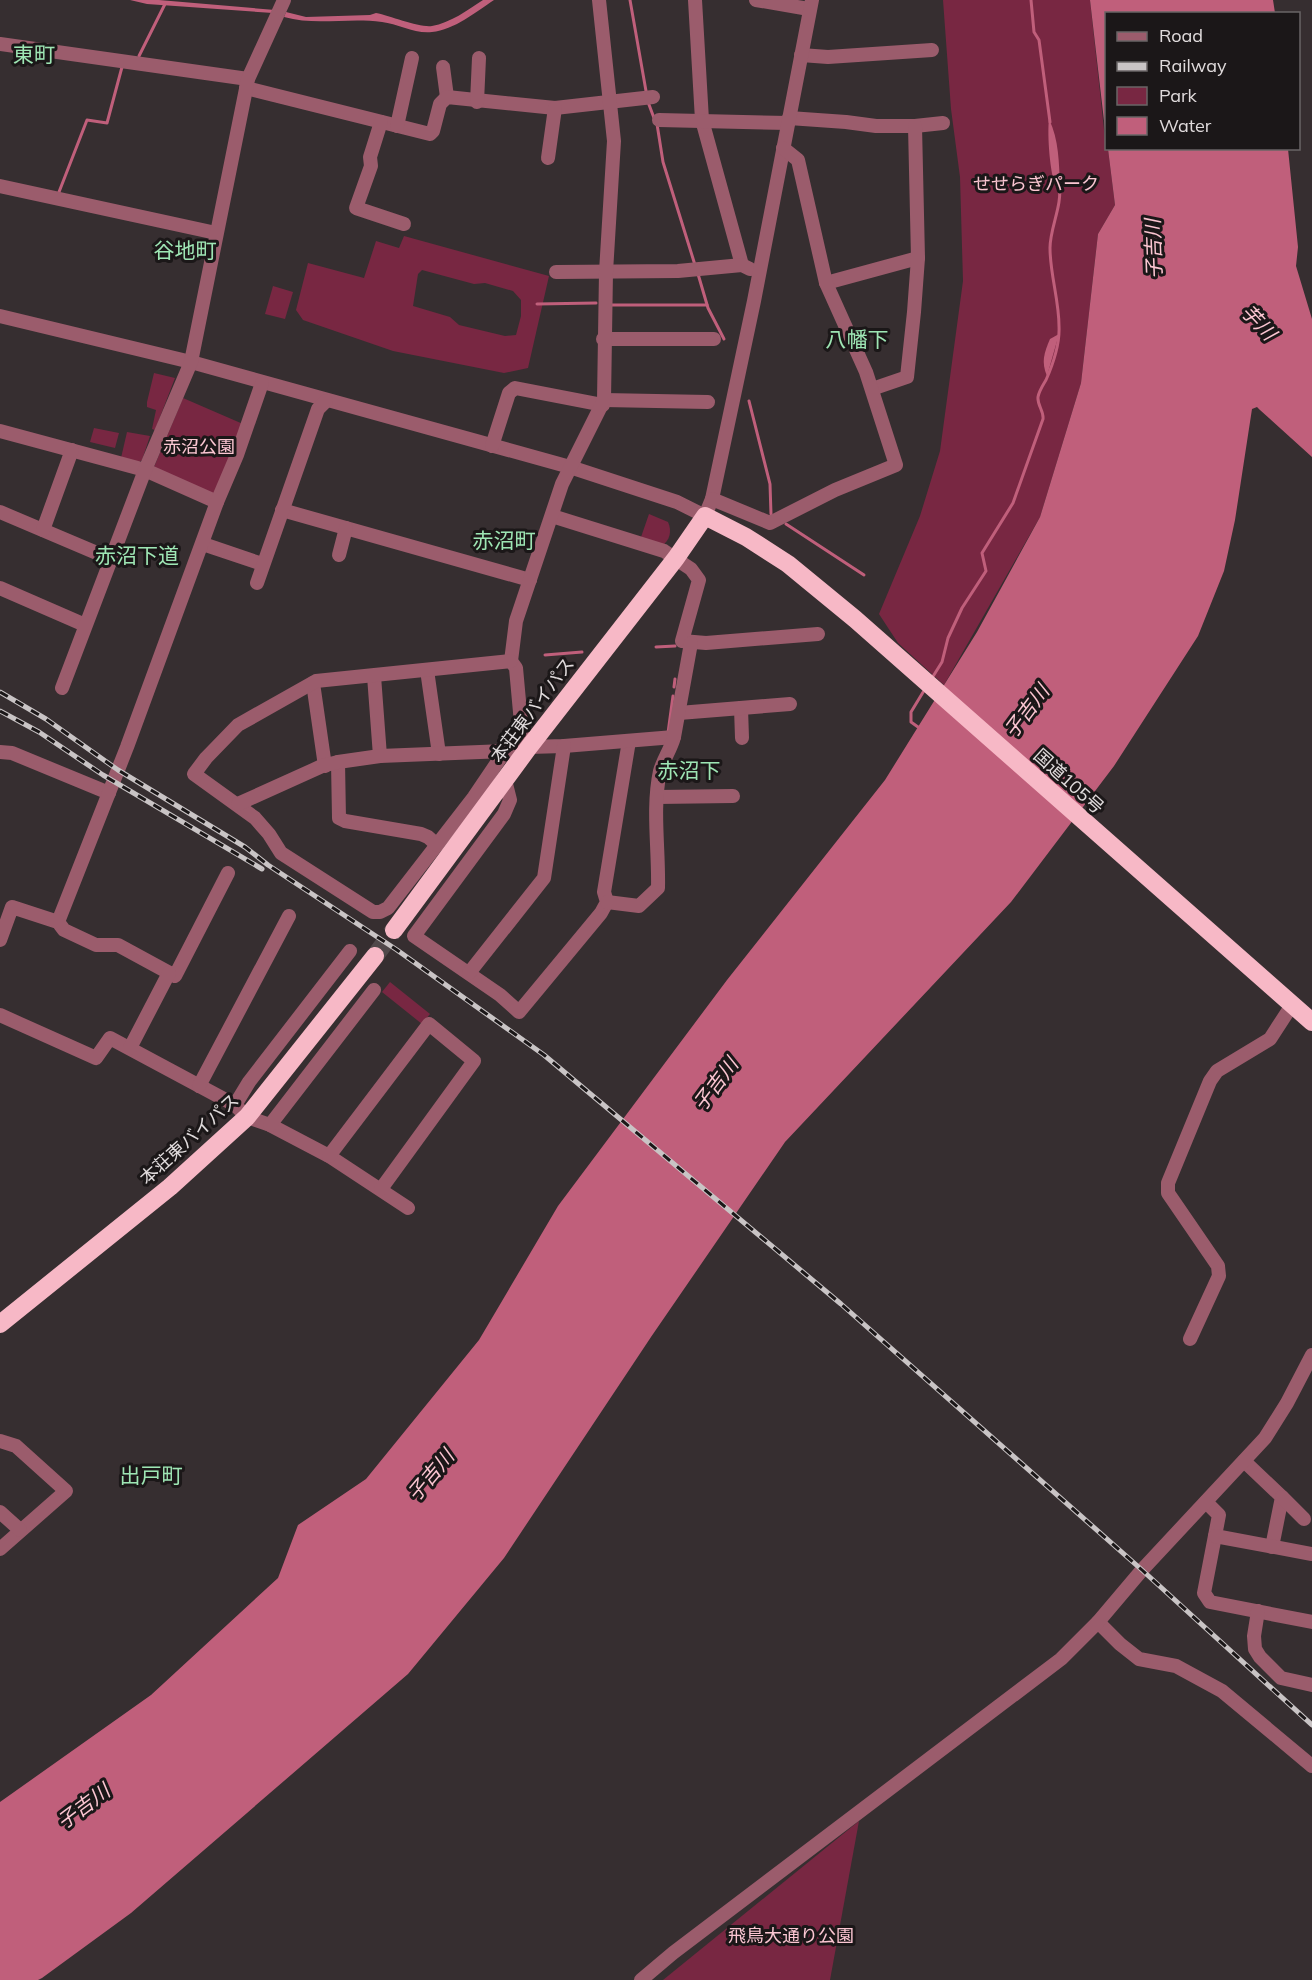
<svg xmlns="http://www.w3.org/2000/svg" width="1312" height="1980" font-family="Mulish,'Noto Sans JP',sans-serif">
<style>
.green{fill:#782742;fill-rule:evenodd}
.water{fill:#c05f7b}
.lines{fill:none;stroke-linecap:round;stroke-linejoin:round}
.stream{stroke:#c05f7b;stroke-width:3}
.highway-tunnel{stroke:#50484a;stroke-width:18;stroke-dasharray:18 9;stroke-linecap:butt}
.minor{stroke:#9b5c6c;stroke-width:14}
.highway{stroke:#f7b8c6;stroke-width:18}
.rail-casing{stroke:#c9c4c5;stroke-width:5}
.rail{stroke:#1b1718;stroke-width:3;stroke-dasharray:9;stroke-linecap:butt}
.labels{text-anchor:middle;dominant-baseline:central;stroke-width:6;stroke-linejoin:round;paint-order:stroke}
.park-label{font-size:18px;fill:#fbc6d2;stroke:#1b1718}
.street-label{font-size:18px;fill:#e0dbdc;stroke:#1b1718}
.water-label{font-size:20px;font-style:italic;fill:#fcc6d2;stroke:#1b1718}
.quarter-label{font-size:21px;fill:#9ee6b4;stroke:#1b1718}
</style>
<rect width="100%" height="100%" fill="#362e30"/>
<g class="green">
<polygon points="943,0 1090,0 1106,148 1108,149 1115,205 1098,234 1081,383 1040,517 944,685 898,643 879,614 920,516 940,451 963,281 960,177 951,109"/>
<path d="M404,236L549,276L528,368L504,373L393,351L303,320L296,310L308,263L364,278L376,241L399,248ZM422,270L474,284L485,283L513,291L521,300V316L516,335L505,336L459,325L450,317L413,306L418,274Z"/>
<polygon points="273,286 293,292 285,319 265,314"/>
<polygon points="154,373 175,378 155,430 152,429 156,410 147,407 147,402"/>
<polygon points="183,398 243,424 216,493 210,495 157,473 154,467"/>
<polygon points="94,428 119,433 115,448 90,442"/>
<polygon points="127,432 150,436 142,460 139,462 121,458"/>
<path d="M649,514L668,522C672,531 670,540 662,546L640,540Z"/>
<polygon points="390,982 430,1014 422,1024 382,992"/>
<polygon points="859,1821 830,1980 663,1980"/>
</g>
<g class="water">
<polygon points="130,0 159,0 275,10 273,13 147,4"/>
<path d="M483,0H494C476,12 454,30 432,32C415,34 398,24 382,22C349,17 316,26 284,17L286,12L306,17L370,15L376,13C391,16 420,28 432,26C450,23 468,10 483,0Z"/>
<polygon points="1090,0 1273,0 1275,13 1106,14 1106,138"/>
<path d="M1049,119C1059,140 1059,163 1060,186L1056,187C1050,174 1047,135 1049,119Z"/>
<polygon points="1108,149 1288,149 1298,247 1296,266 1312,319 1312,457 1260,410 1257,407 1252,409 1235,520 1224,571 1198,636 1114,766 1011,902 785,1142 651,1337 504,1558 408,1674 131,1913 42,1978 38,1980 0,1980 0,1802 151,1695 278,1578 298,1525 366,1479 479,1340 558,1206 727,980 885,780 977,632 1040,517 1081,383 1098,234 1115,205"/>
<path d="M1059,334L1047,376C1041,362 1044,353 1050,339Z"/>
</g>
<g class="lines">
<g class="stream">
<polyline points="630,0 646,91"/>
<polyline points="1031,0 1034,32 1039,40 1050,122"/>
<polyline points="139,56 165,4"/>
<polyline points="648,102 654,118"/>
<polyline points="657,124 663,162 695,265"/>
<polyline points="59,192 87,120 107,123 122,67"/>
<polyline points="698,274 708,308 724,339"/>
<polyline points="537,304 596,303"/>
<polyline points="611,305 707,305"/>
<polyline points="749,401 770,484 771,514"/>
<polyline points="786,524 864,575"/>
<polyline points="656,647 675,646"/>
<polyline points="545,655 582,652"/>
<path d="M932,678L942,662L948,638L962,608L986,571L982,553L1013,503L1043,419C1044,411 1037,405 1038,397C1039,391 1043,385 1046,380C1053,364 1060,344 1059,326C1059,300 1050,274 1050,248C1050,227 1063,205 1059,184"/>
<polyline points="674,687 675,679"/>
<polyline points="918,727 911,722 911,712 925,689"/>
<polyline points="668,733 673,696"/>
</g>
<polyline class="highway-tunnel" points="375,956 394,930"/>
<g class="minor">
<polyline points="695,0 702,120 742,265"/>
<polyline points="756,0 809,9"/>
<polyline points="0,44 248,79"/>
<polyline points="801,55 828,57 932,50"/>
<polyline points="443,67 447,97"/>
<polyline points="246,88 430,134 433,131 440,104 447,97 555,108 653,97"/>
<polyline points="477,102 479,58"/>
<polyline points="789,118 846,122 876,126 915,126 943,123"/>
<polyline points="659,120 788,123"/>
<polyline points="381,122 370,157 371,166 356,208 404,224"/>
<polyline points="397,126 412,58"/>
<polyline points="548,158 555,108"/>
<polyline points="0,186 216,233"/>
<polyline points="556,272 678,271 742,265 750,269"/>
<polyline points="826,283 918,258"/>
<polyline points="0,316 191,362 570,467 677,502 705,516 712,499 754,301 812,0"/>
<polyline points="603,339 714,339"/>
<polyline points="872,389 907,377 914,312 918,258 915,126"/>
<polyline points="604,400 708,402"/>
<polyline points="0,431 145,470 217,502"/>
<polyline points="492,446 509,393 515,388 603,405"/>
<polyline points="712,499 770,523 835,490 896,465 866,372 826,283 798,160 783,148"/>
<polyline points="282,510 530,580"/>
<polyline points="0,512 111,559"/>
<polyline points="552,516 664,551 691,569 699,580 682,641 706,643 818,634"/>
<polyline points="43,530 72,450"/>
<polyline points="203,544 262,564"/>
<polyline points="339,555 346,528"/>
<polyline points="257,583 318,409 326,401"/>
<polyline points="0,588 85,625"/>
<polyline points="427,670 439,754"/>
<polyline points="374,676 380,756"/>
<polyline points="313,683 325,766"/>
<polyline points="62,688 145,470 191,362 248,79 284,0"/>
<polyline points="741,708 742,738"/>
<polyline points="679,713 790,704"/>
<polyline points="529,747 522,734 516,668 511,661 516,621 562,484 604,400 606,272 614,141 599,0"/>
<polyline points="505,751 474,797 388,908 380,912 373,912 281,853 269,834 255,818 194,774 206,758 238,725 316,681 511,661"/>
<polyline points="0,752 12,753 109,793"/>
<polyline points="338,762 339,818 345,821 421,834 428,837 437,845"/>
<polyline points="505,780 510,800 504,814 414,936 500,995 519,1012 601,913 607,902 604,892 629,741"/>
<polyline points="657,797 733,796"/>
<polyline points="238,804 322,766 338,762 380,756 505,751 529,747 564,746 674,737"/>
<path d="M607,902L639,906L658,888C659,849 652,809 660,771C663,760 671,749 674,737L691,643"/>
<polyline points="58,922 127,747 217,502 237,455 262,383"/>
<polyline points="0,940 12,907 58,922 64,930 96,945 118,945 175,976 228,873"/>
<polyline points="469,973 544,878 564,746"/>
<polyline points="0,1015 96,1058 110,1038 235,1105 247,1117 270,1125 329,1156 408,1208"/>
<polyline points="130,1048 169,973"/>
<polyline points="199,1086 289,916"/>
<polyline points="235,1105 249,1082 350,951"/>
<polyline points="270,1125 374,990"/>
<polyline points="329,1156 429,1024 474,1061 381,1189"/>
<polyline points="1190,1339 1219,1276 1218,1266 1168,1193 1168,1183 1210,1081 1217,1071 1270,1039 1292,1005"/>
<polyline points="0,1441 16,1446 66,1491 0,1549"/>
<polyline points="1244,1461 1282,1497 1272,1547"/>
<polyline points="1282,1497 1304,1519"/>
<polyline points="1206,1502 1219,1515 1204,1593 1210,1602 1312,1622"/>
<polyline points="0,1512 20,1530"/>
<polyline points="1215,1536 1312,1554"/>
<polyline points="1258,1611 1254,1636 1255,1649 1260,1657 1281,1678 1312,1685"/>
<polyline points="1098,1622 1120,1644 1139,1659 1176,1666 1222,1691 1312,1766"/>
<polyline points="641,1980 673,1953 1061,1659 1098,1622 1142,1570 1265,1438 1287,1403 1312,1355"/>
</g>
<g class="highway">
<polyline points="394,930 529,747 676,558 705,516 746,537 788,564 855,619 1312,1022"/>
<polyline points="0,1324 170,1187 247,1117 375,956"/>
</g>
<g class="rail-casing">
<g id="rail">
<polyline points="0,692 46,719 118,770 245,847 268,865 397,950 544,1055 841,1304 1142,1570 1312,1725"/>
<polyline points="0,711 39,732 103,775 262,869"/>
</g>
</g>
<use href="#rail" class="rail"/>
</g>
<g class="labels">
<g class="park-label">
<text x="1036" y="183">せせらぎパーク</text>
<text x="199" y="446">赤沼公園</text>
<text x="791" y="1935">飛鳥大通り公園</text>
</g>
<g class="street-label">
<text transform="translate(532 710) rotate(-53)">本荘東バイパス</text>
<text transform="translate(1069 781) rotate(42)">国道105号</text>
<text transform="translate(189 1139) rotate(-42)">本荘東バイパス</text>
</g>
<g class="water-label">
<text transform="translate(1153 249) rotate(-92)">子吉川</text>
<text transform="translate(1259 322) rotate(47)">芋川</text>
<text transform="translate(1026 711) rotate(-53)">子吉川</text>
<text transform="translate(715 1084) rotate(-53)">子吉川</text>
<text transform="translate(430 1475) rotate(-50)">子吉川</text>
<text transform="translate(83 1806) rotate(-37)">子吉川</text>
</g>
<g class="quarter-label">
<text x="34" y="54">東町</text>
<text x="185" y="250">谷地町</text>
<text x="857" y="339">八幡下</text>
<text x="504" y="540">赤沼町</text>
<text x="137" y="555">赤沼下道</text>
<text x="689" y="770">赤沼下</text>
<text x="151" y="1475">出戸町</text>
</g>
</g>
<rect x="1105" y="12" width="195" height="138" fill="#1b1718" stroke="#6a6566" stroke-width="1.5"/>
<rect x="1117" y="32" width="30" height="9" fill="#9b5c6c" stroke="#6a6566" stroke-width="1.5"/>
<text x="1159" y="42" font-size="18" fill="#e0dbdc">Road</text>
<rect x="1117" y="62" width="30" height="9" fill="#c9c4c5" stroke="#6a6566" stroke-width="1.5"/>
<text x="1159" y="72" font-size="18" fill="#e0dbdc">Railway</text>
<rect x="1117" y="87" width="30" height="18" fill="#782742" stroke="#6a6566" stroke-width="1.5"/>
<text x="1159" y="102" font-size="18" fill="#e0dbdc">Park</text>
<rect x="1117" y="117" width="30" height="18" fill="#c05f7b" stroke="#6a6566" stroke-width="1.5"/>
<text x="1159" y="132" font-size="18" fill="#e0dbdc">Water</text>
</svg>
